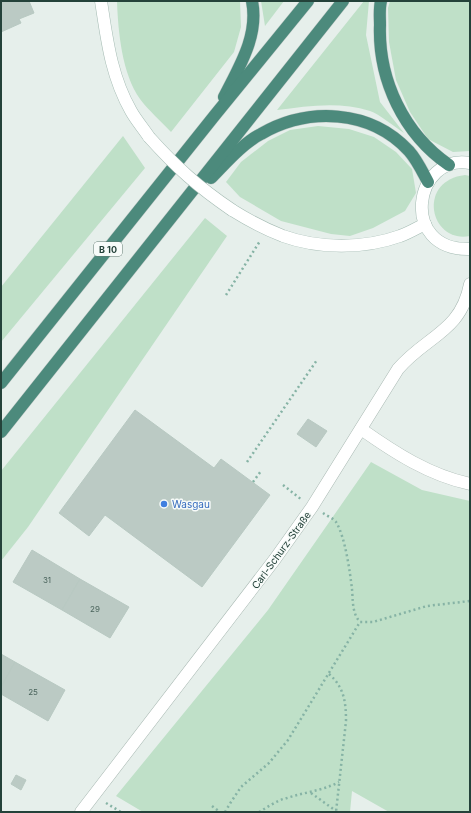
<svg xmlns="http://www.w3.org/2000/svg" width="471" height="813" font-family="Inter,sans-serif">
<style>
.green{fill:#bfe0c8}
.building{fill:#bbcac4;stroke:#b8c9c2}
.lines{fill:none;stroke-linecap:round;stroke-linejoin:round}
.minor-casing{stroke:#a8b8b2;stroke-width:13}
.secondary-casing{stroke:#a4bbb3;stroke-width:13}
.trunk-casing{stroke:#c2cac8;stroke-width:13}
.path{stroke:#86b3a5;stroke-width:2.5;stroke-dasharray:2 3;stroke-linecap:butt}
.minor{stroke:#fff;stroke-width:12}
.secondary{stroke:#fff;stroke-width:12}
.trunk{stroke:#4c8a7c;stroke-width:12}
.secondary-bridge-casing{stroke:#a4bbb3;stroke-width:13;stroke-linecap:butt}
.secondary-bridge{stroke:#fff;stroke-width:12}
.shop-dot{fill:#3f7fe0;stroke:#f7fbf9;stroke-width:1.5}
.labels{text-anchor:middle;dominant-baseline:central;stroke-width:3;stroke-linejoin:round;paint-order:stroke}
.number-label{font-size:8px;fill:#4a645c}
.shield{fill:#f7fbf9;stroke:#637a73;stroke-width:1}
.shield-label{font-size:9px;font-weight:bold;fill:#24423a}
.shop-label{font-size:10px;fill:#366cbe;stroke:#f7fbf9;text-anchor:start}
.street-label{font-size:10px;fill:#24423a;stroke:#f7fbf9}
</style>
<rect width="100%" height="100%" fill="#e6efeb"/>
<g class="green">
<path d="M117,1H240L241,27L234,52L171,132C161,121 149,111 140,99C122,74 118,31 117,1Z"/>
<polygon points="261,1 284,1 265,26"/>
<path d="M364,1H369L366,35L380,102L404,133C395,127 379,114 370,111C339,101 308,106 277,110Z"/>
<polygon points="390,1 470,1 470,151 453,152 428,139 410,112 396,80 389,42 388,8"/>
<polygon points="318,126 349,129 374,137 396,152 412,169 416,193 405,211 373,228 350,236 331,234 281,221 240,197 226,182 241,162 268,141 290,130"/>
<polygon points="123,136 145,168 1,342 1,287"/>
<path d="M465,175L470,176V236C430,244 416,181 465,175Z"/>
<polygon points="205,218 227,236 28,527 1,561 1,471"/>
<polygon points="371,462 422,490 470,501 470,812 389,812 352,791 350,812 143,812 116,796 268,610"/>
</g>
<g class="building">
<polygon points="1,1 29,1 34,13 19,19 21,23 1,32"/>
<polygon points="135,410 214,468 221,459 270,495 202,587 105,515 89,536 59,513"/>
<polygon points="308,419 327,431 316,447 297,434"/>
<polygon points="32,550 80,579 62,610 13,582"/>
<polygon points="80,579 129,607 110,638 62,610"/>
<polygon points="1,654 15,662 1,687"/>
<polygon points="15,662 65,690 48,721 1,694 1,687"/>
<polygon points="16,775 26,780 21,790 11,784"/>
</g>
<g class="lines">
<g class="minor-casing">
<g id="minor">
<path d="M361,429C395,453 429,475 470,484"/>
<path d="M81,812L275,559L312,507L398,369C426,336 461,332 470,284"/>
</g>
</g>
<g class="secondary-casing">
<g id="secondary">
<path d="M101,1C107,40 111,76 131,111C136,120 143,128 149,137"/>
<path d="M470,163C414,153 398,251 470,249"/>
<path d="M232,210C248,220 265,229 283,236C319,249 364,249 400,236C409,233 417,228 425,224"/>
</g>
</g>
<g class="trunk-casing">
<g id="trunk">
<path d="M381,1C379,9 380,17 380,25C378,80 404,134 449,165"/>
<path d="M224,97C239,67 259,36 252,1"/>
<path d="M211,178C225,164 243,143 261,134C308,107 370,109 409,151C417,160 422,171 428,182"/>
<polyline points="1,383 215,115 308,1"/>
<polyline points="1,432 343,1"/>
</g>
</g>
<g class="path">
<polyline points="226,295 260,241"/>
<polyline points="247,462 317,360"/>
<polyline points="253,482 261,471"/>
<polyline points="283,485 302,500"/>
<path d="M323,513C327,516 333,518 336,522C345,536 350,572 352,589C353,601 352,613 360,622H373L427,606L470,601"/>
<path d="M329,674C344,687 346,702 346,721L336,812"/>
<polyline points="311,793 336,811"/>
<polyline points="106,803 121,812"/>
<polyline points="212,806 220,812"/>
<polyline points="225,812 231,802 241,787 269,763 288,740 360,622"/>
<path d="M259,812C268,807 277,800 287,798C305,792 322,791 339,782"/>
</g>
<use href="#minor" class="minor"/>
<use href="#secondary" class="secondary"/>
<use href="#trunk" class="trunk"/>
<g class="secondary-bridge-casing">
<path id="secondary-bridge" d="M149,137C176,167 198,187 232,210"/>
</g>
<use href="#secondary-bridge" class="secondary-bridge"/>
</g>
<circle class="shop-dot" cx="164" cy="504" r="4"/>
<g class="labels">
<g class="number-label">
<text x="47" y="580">31</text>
<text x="95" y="609">29</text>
<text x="33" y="692">25</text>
</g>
<rect class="shield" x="94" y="242" width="28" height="14" rx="3"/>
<g class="shield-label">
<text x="108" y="249">B 10</text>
</g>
<g class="shop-label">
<text x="172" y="504">Wasgau</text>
</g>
<g class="street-label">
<text transform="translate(281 550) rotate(-54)">Carl-Schurz-Straße</text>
</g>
</g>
<rect width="471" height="813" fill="none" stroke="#24423a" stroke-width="4"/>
</svg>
